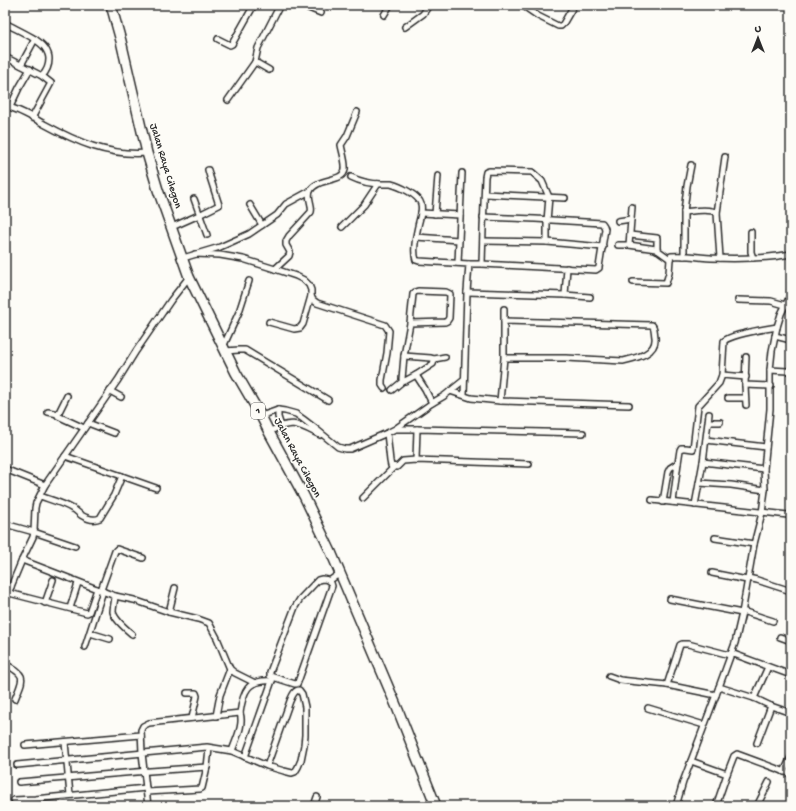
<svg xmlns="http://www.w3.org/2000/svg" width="796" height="811" font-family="'Gochi Hand',sans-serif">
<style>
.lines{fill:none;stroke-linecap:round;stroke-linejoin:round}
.street-casing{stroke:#2b2b2b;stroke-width:8}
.highway-casing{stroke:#2b2b2b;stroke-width:12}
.street{stroke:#fdfcf7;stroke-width:5}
.highway{stroke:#fdfcf7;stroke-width:9}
.labels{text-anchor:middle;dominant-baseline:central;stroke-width:3.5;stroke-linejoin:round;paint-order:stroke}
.shield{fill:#fdfcf7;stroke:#6a6a68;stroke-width:1}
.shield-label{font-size:10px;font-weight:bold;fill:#2b2b2b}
.street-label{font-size:11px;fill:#2b2b2b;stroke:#fdfcf7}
</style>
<rect width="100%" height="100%" fill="#fdfcf7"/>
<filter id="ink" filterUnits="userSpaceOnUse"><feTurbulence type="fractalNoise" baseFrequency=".025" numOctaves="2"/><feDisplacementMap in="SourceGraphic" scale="8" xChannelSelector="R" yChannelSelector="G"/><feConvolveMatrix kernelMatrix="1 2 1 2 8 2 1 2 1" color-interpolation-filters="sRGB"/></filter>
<g filter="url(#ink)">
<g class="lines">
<g class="street-casing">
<g id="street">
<polyline points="301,5 321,13"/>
<polyline points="522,5 538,16 558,26 561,26 563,24 574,5"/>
<polyline points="384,15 390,5"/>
<path d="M5,23C17,30 36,37 45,48C47,51 49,55 49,59C49,66 47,71 42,76"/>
<polyline points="405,27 423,14 429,5"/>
<polyline points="218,39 230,45 232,44 254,5"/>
<polyline points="5,57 42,76 51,83 32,118"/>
<polyline points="255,62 269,70"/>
<polyline points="21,65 35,39"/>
<polyline points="228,100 255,62 258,48 280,5"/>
<path d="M5,106C19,109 32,117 44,124C77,142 108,156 147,153"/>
<polyline points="10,107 19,88 30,69"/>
<path d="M351,177C361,182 371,184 382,184C385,184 388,184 391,184C399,186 419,195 421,204C423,211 419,220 418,226C416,235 413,252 416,260L419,261L469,264L467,292L464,395"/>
<polyline points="485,194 565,198"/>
<polyline points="194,199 207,235"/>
<polyline points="250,205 262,225"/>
<polyline points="632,207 629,245 656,249 670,259"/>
<path d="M684,212C693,211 710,208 717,213L720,258"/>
<polyline points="421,213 460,215"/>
<polyline points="717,213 725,157"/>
<polyline points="435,214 438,176"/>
<polyline points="618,221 631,219"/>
<polyline points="172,227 199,215 219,205 210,177 208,170"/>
<polyline points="342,227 364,205 378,184"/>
<polyline points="751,232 751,252 753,258"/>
<polyline points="630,235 657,238 657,250"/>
<polyline points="416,237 459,240"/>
<polyline points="483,241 547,242 603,247"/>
<polyline points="618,245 629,245"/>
<polyline points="195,254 220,255 243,259 275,269 296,276 304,280 309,285 311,290 311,296 313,300 317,303 385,325 389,331 387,353 382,380 382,385 384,388"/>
<polyline points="684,256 684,212 687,186 691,165"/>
<polyline points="183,258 220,247 249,234 277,215 286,204 310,191"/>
<polyline points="458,263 462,173"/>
<polyline points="469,264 482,264 596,270 599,268 599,267 605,229 604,226 602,223 535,219 483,217"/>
<polyline points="482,264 483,229 485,177 486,172 489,171 532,172 542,181 549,197 547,221 547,242"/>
<path d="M275,269L289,256L290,252L286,245V241L289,236L311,212C313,205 307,198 310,191C317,177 344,183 345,169C346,163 342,151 341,145L347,136L357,112"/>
<path d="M633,282L666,283L669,273L670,259L671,256C685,255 698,257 711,258C738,259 765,259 791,254"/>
<polyline points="467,292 565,295 590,297"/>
<polyline points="565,295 567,268"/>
<polyline points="738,300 771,301 785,305 791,305"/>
<polyline points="504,321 504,309"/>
<polyline points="269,322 294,329 300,328 303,324 311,296"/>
<polyline points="410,323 445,322 447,321 449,318 450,294 446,292 418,291 415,292 413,294 410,323 404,356 402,379 403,381 405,381 416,375 425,389 432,403"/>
<polyline points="775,336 791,340"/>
<polyline points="223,347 239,312 249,281"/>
<polyline points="225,351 239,350 245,350 328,400"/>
<polyline points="404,356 431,358 434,359 434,361 433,364 416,375"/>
<polyline points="746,357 745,385 771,386"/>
<polyline points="434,359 445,357"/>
<polyline points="770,370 787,371"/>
<polyline points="722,375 746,377"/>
<polyline points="745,385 746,405"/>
<polyline points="392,390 403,381"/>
<polyline points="110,391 121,397"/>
<polyline points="450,391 471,398 500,401 629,405"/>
<polyline points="67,396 58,414 58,416 84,428"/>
<polyline points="728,398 745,398"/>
<path d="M500,401L504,358V321L652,325C655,328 654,332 655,337C657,354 636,358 623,361L566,358H504"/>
<polyline points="278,410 278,417 281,426"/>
<polyline points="48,412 58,414"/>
<polyline points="261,416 278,410 285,411 296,414 303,419 316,429 338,447 345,449 350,449 387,433 395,429 432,403 444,396 464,380"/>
<polyline points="709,422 720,422"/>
<polyline points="88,423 114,433"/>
<polyline points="396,429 417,429"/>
<path d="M269,432C292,419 298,424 320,435"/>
<polyline points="387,433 390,461 391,466 397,467 403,461 416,460 529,464"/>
<polyline points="706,440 766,447"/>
<polyline points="65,456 156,488"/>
<polyline points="416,460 417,429 583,433"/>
<polyline points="703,462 764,469"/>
<polyline points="5,469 45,485"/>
<polyline points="699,483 731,485 765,490"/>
<path d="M40,496C51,500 63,503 73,509C76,510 78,513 81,515C86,518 94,521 100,518L114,495L122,476"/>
<polyline points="363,498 394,467"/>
<polyline points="652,500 788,515 791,515"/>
<path d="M663,502L668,472L670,468L678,463L680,450L681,448H686L693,449L698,406L719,383L722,375L724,341C732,334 765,329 777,327"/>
<polyline points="673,502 678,463"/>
<polyline points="695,505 703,462 709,414"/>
<polyline points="5,524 34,532 75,546"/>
<polyline points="715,538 754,544"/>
<polyline points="22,560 115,596 134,600 169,612 198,619 209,623 217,638 230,669 220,695 216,716"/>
<polyline points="712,573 747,580"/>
<polyline points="748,578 757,580 791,591"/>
<path d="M322,579C327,579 331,581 332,586L298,682L297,684H295L273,677L270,676V672L295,607L300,599L318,580Z"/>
<polyline points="329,581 339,574"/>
<polyline points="5,585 11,587"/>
<polyline points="101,590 115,551 117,549 143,558"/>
<polyline points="9,593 87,613 89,612 97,589"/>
<path d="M115,596C115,600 113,607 113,612C115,620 126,629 132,634"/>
<polyline points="670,599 742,613"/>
<polyline points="5,601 22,560 33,537 34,532 35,508 36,503 45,485 118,380 136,351 171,300 189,277"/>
<polyline points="45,603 53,580"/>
<polyline points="70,608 78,583"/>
<polyline points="742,611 773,621"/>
<polyline points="169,612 175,588"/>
<polyline points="90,633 110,639"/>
<polyline points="780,637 791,641"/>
<polyline points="85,647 103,591"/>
<polyline points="731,653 791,675"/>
<path d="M5,664C28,676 23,678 15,699"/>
<polyline points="230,669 235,673 255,683"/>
<polyline points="609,676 620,680 667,685"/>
<polyline points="719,687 754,698 771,706 791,713"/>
<polyline points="187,693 196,693 197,696 192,718"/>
<polyline points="716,695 667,685 680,645 682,644 688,644 730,655"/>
<polyline points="754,698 768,667"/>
<polyline points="648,708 704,725"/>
<polyline points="65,742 70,795"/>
<polyline points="757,743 771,706"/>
<polyline points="25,745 141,735"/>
<path d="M232,751C236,739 244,725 240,713"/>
<polyline points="245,757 273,678"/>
<polyline points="691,761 727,774 734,756 737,754 791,774"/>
<path d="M17,765L207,747L232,751L267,766L284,771L292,773L295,772L298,767L301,760L304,745L305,735V707L302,694L299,690C294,690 292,697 290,701L267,766"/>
<polyline points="784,772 791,757"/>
<polyline points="19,782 136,772 207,767 209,749 209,748"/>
<polyline points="147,792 200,789 202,788 207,767"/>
<polyline points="14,800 35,799 146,788"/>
<path d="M148,806L142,753L141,730L143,726L149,723L240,713C243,692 247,679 272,681"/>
<polyline points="314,806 317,797"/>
<polyline points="676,806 683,782 719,687 735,643 742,613 754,544 762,513 765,490 764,469 770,409 770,370 772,351 777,327 781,314 790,296 791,288"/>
<polyline points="716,806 727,774"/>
<polyline points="757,806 769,782"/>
</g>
</g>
<g class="highway-casing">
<polyline id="highway" points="111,5 121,41 147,153 158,190 189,277 236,373 261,416 269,432 304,496 331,552 398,710 436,806"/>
</g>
<use href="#street" class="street"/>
<use href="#highway" class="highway"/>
</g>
</g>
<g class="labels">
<rect class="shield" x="251" y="403" width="14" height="16" rx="3"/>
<g class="shield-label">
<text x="258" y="411">1</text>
</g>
<g class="street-label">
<text transform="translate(165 166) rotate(73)">Jalan Raya Cilegon</text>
<text transform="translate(297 458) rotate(62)">Jalan Raya Cilegon</text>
</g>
</g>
<rect width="796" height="811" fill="none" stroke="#fdfcf7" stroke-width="20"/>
<rect x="10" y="10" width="776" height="791" fill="none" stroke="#2b2b2b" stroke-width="1.5" filter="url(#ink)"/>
<g transform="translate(758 38)" stroke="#fdfcf7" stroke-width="3" paint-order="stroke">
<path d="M0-3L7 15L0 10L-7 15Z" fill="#2b2b2b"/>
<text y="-6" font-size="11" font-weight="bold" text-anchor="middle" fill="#2b2b2b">U</text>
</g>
</svg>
